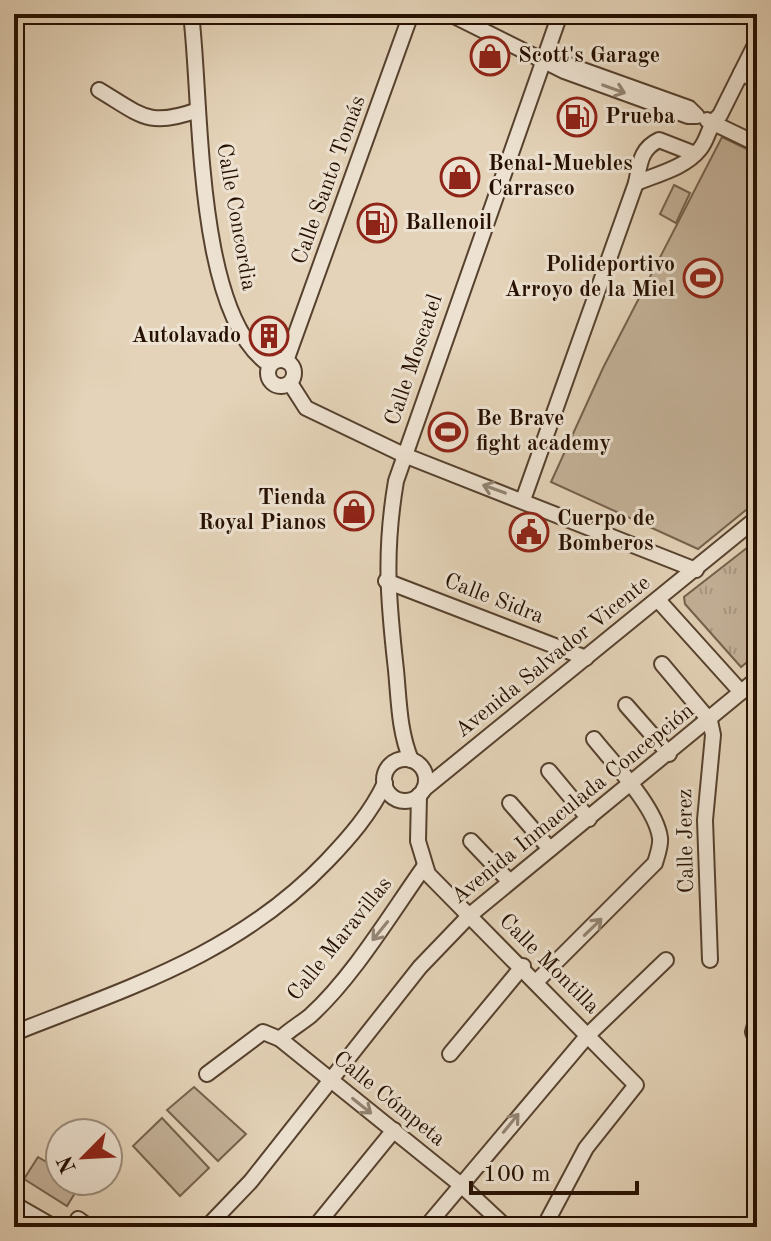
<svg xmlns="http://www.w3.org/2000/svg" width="771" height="1241" font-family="'Old Standard TT',serif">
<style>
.green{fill:#c4b299;stroke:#75614c;stroke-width:2}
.park{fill:url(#park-tufts);stroke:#75614c;stroke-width:2}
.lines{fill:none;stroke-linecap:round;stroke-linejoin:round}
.minor-casing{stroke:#56412e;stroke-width:18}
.minor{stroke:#ede2d1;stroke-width:14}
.oneway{stroke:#938473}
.labels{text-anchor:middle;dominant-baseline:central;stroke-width:6;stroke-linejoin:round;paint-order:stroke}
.poi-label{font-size:22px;font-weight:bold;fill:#261000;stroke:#ede2d1;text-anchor:start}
.street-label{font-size:22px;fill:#261000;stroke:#ede2d1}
</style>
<defs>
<pattern id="park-tufts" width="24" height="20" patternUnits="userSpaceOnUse" patternTransform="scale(2)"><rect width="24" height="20" fill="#c4b299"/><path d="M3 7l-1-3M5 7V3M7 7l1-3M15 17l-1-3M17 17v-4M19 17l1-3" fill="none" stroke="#a89882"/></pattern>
</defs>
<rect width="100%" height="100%" fill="#e4d3b8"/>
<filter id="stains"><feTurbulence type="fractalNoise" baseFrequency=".0025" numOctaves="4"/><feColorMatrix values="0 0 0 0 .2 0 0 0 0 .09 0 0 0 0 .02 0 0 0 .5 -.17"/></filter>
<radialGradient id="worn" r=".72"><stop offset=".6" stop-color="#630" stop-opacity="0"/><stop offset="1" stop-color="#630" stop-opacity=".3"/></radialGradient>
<g class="green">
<polygon points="722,137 757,154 757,501 698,549 551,482 603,368"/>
<polygon points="674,185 690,193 676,223 660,214"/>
<polygon points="194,1087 246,1134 218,1161 167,1110"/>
<polygon points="162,1118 209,1168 180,1196 133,1146"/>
<polygon points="38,1157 60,1170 60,1181 81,1183 67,1206 24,1179"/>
</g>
<polygon class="park" points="757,540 757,654 741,667 685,604 684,597"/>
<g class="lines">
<g class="minor-casing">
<g id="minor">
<path d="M191,14C202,99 194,315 270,365"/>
<polyline points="450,14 564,71 688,116 697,116 689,108 566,64 542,59"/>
<polyline points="741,73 757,81"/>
<path d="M99,90C141,115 148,128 198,110"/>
<polyline points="707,120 757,144"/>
<path d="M695,154L659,140C640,149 640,164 636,183C658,174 685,168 700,149C709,138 708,125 720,115L757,41"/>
<circle cx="281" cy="373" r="13"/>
<polyline points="286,361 411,14"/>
<polyline points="290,383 306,408 404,455 696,570"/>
<polyline points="523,500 636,183"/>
<polyline points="386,581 586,658"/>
<polyline points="658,600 741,692"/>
<polyline points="662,664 710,721 713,735 705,820 710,960"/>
<polyline points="626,705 669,754"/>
<circle cx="405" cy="780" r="21"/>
<path d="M411,760C399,731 399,701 396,670C388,599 384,552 396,481L560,14"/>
<polyline points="549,771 589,819"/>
<polyline points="424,789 757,518"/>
<polyline points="419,795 418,841 428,874 636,1085 586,1148 544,1227"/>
<polyline points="510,803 550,849"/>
<polyline points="471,841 509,881"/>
<path d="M537,981L655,863C657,856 661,846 660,838C656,807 613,763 594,739"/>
<polyline points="757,1018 753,1032 757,1041"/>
<path d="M14,1033C130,987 238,954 327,861C349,838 371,813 385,783"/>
<path d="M280,1039C289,1030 300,1024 310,1016C353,977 390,915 424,867"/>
<polyline points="450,1054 523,966"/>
<polyline points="207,1074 263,1032 280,1039 461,1185 506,1227"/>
<polyline points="14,1204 54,1227"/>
<polyline points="78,1219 89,1227"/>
<polyline points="207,1227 251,1181 420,967 470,915 757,679"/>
<polyline points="315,1227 394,1130"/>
<polyline points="426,1227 588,1035 666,960"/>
</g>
</g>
<use href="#minor" class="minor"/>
</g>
<defs><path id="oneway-shaft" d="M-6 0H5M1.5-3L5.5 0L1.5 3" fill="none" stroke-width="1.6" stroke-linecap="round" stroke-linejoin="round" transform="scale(2)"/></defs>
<g class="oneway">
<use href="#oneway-shaft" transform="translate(614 89) rotate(20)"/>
<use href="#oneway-shaft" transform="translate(494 489) rotate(-160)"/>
<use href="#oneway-shaft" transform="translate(593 927) rotate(-44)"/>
<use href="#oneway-shaft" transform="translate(380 931) rotate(129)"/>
<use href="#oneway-shaft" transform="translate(362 1106) rotate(39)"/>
<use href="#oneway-shaft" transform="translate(511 1123) rotate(-51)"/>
</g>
<defs>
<g id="shop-ring" transform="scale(2)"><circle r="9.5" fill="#ede2d1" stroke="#8f2418" stroke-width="1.5"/><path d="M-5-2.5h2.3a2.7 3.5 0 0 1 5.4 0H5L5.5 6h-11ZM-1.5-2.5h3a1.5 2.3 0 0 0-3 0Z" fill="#8f2418"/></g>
<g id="fuel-ring" transform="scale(2)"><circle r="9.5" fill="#ede2d1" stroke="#8f2418" stroke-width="1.5"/><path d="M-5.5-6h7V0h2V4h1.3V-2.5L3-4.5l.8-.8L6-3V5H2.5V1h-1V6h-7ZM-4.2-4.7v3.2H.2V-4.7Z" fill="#8f2418"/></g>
<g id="stadium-ring" transform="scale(2)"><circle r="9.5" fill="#ede2d1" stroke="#8f2418" stroke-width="1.5"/><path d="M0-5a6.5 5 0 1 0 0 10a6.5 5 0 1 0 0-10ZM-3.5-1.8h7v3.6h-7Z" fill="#8f2418"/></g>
<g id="building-ring" transform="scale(2)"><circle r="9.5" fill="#ede2d1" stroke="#8f2418" stroke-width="1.5"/><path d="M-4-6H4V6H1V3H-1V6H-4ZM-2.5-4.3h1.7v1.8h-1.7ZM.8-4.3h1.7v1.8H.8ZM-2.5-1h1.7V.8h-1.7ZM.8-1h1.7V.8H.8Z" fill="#8f2418"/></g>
<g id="civic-ring" transform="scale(2)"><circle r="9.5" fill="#ede2d1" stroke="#8f2418" stroke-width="1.5"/><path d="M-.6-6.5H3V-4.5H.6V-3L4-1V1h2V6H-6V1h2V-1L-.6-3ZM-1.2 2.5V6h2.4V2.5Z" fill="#8f2418"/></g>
</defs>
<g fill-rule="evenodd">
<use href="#shop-ring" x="490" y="56"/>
<use href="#fuel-ring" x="577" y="117"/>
<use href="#shop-ring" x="460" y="177"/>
<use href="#fuel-ring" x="377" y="223"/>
<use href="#stadium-ring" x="703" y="278"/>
<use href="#building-ring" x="269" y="336"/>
<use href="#stadium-ring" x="448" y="432"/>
<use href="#shop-ring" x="354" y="511"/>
<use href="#civic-ring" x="529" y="532"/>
</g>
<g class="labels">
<g class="poi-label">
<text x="518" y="56">Scott's Garage</text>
<text x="605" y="117">Prueba</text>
<text x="488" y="164">Benal-Muebles<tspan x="488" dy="25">Carrasco</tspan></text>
<text x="405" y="223">Ballenoil</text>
<text x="675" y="265" text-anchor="end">Polideportivo<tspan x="675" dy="25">Arroyo de la Miel</tspan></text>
<text x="241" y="336" text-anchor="end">Autolavado</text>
<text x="476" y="419">Be Brave<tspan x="476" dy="25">fight academy</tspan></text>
<text x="326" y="498" text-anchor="end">Tienda<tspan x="326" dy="25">Royal Pianos</tspan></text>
<text x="557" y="519">Cuerpo de<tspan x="557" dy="25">Bomberos</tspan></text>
</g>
<g class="street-label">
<text transform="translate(329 180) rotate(-70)">Calle Santo Tomás</text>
<text transform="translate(236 217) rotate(80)">Calle Concordia</text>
<text transform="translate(414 360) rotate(-71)">Calle Moscatel</text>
<text transform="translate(494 599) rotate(21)">Calle Sidra</text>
<text transform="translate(553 657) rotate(-39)">Avenida Salvador Vicente</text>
<text transform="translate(573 804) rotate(-39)">Avenida Inmaculada Concepción</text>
<text transform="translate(686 841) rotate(-91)">Calle Jerez</text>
<text transform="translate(340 939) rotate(-51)">Calle Maravillas</text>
<text transform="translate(549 964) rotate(45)">Calle Montilla</text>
<text transform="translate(389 1099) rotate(39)">Calle Cómpeta</text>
</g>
</g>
<rect width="771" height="1241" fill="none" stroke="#e4d3b8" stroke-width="48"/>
<rect x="16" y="16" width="739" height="1209" fill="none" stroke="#261000" stroke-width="4"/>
<rect x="24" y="24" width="723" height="1193" fill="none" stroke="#261000" stroke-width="2"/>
<g transform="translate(84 1157) rotate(246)"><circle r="38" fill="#ede2d1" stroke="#9d8e7d" stroke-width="2"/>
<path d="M0-6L14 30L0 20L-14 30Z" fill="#8f2418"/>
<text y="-12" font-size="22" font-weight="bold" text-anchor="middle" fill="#261000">N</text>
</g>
<path d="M471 1181v12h166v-12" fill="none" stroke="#261000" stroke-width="4"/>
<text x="483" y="1181" font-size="24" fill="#261000" stroke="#ede2d1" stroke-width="6" paint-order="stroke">100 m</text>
<rect width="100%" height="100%" filter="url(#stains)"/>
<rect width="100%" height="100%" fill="url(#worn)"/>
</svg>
